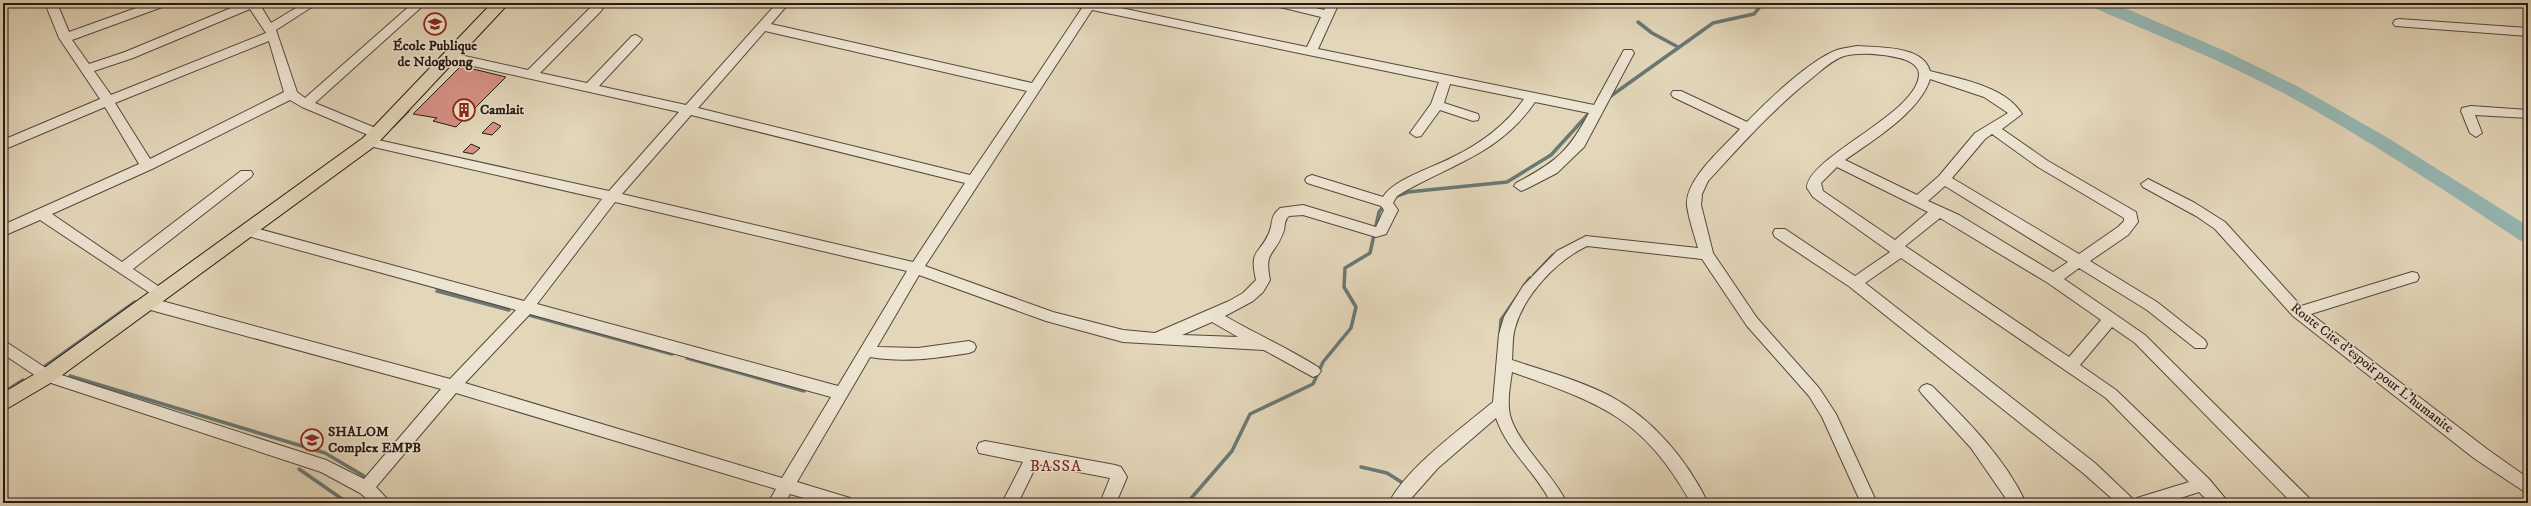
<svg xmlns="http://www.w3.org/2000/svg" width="2531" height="506" font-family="'IM FELL DW Pica',serif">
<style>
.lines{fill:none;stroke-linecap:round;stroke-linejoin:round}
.stream{stroke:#697875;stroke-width:3.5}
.river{fill:#96b8b5;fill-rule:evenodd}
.building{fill:#d69084;stroke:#261914}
.minor-casing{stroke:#55483d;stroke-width:2}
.major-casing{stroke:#261914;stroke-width:2}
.minor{fill:#ede4d2;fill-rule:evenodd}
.major{fill:#e3d6b9;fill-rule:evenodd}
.labels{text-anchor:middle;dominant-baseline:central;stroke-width:3;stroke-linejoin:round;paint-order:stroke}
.poi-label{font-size:14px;font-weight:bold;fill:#261914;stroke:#ede4d2;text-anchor:start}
.street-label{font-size:14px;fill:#261914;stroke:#ede4d2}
.quarter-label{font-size:16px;letter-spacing:1px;fill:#7a1f14;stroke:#ede4d2}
</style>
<rect width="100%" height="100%" fill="#e3d6b9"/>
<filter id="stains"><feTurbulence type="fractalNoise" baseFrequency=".005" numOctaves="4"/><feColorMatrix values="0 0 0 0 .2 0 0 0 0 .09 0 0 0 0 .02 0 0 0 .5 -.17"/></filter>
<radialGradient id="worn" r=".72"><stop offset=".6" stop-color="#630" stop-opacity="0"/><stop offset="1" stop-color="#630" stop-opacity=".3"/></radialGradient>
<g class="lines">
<g class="stream">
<polyline points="1638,22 1652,33 1678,47"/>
<polyline points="1608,98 1713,23 1754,14 1763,3"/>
<polyline points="393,126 408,111"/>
<polyline points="1394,197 1408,192 1507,182 1551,155 1591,111"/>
<polyline points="1534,275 1553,255"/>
<polyline points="1523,287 1530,278"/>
<polyline points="437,291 509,310"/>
<polyline points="529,315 672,354"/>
<polyline points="1499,348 1501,320 1519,294"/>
<polyline points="687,358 804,391"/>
<polyline points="44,367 135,302"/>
<polyline points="70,376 325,453 364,476"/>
<polyline points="3,393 23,380"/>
<polyline points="1361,467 1387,473 1406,485"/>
<polyline points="299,469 345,501"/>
<polyline points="400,503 402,503"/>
<polyline points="1187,503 1232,451 1250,414 1313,384 1323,362 1351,328 1356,307 1344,287 1345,268 1370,253 1379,212 1385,204"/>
</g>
<path class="river" d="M2090,3H2113L2225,51L2297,86L2388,138L2528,226V243L2521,241C2444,190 2366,138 2285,94C2223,61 2157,35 2092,7Z"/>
</g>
<g class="building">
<polygon points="461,66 506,77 456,127 433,121 437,118 413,114"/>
<polygon points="493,122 501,126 492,135 482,133"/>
<polygon points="471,144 480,148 473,154 463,152"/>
</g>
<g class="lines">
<g class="minor-casing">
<g id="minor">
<path d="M45,3H57L69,32L150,3H167L165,6L72,40L89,64L125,52L243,3H259L271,23L304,3H318L276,30L297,92L305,98L413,3H426L315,103L383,131L384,134L383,137H373L302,107L290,100L152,169L52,214L122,262L241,171H251L253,174L251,177L133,269L164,290L166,294L164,298L159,299L40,220L3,236V225L139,164L105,107L3,150V140L100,99L59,38ZM250,9L266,33L111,95L94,71L133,58ZM269,41L284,92L150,159L115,103Z"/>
<path d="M777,3H789L771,24L1032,83L1082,8L1071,6L1069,3H1097L1307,47L1321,17L1276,6L1274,3H1295L1324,10L1327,3H1339L1318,49L1594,105L1624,50H1632L1634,53L1584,147L1557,173L1526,189L1521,191L1514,186L1516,183C1556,162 1568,152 1589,113L1535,102C1499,155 1448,165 1397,196L1393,203L1398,210L1386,234L1376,237L1303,215L1289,216C1283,221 1286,227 1283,233C1274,257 1264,250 1270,280L1263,292L1253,301L1225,316C1256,334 1288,348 1318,367L1321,371L1318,375L1313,377L1264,350L1123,342L1046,321L919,275L877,347L918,348L969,341L974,343L976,347L974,351L969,353C936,358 904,363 870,357L797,482L850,498L852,503H821L790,494L785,503H768L776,489L456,393L376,487L391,503H372L360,493L321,472L42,380L3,354V340L52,372L326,460L364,479L441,389L147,309L142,307L140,303L142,299L147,297L450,379L516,310L248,236L243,235L241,231L243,227L248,226L524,301L602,199L369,146L362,142L364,139L369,138L609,191L679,112L451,61L447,60L445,57L447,54L451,53L528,70L593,5L597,4L603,8L601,11L540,73L587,83L632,36L636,35L642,39L640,42L599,86L686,105ZM1092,10L1439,82L1431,104L1410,133L1416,137L1421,136L1440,110L1473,121L1478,120L1479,117L1478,114L1444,103L1450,84L1524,99C1505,126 1480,144 1451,158C1432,168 1394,179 1383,197L1312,175L1307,177L1305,180L1307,183L1381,206L1384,210L1376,227L1303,205L1280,208C1269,218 1274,221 1269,233C1259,256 1249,248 1256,280L1243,293L1229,301L1155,333L1123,330L1053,312L925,266ZM765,31L1027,91L970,175L698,108ZM691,115L965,183L913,262L622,194ZM615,202L907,271L838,386L537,304ZM530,314L831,397L782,478L465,383ZM1212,322L1238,337L1182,335Z"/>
<polygon points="2399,19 2528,28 2528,36 2395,26 2393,23 2395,20"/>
<path d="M1858,46C1879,48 1923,45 1930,71C1960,79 2005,86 2022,114L2002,129L2048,161L2136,212L2138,222L2128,235L2090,261L2157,302L2205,340L2207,344L2205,348H2195L2147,310L2079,268L2064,279L2145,335L2309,498L2311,503H2292L2135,343L2112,327L2080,365L2116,390L2209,479L2229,503H2210L2199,492L2165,503H2117L2083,473L1850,287L1775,237L1773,233L1775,229H1785L1855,276L1890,252L1813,197L1807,188C1807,157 1919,113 1919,74C1919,65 1906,59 1899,58C1883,54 1860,52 1844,56C1832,60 1822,70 1812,78C1773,109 1742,144 1708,181L1702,194L1701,205L1713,253L1757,318L1819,388L1836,414L1877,503H1861L1822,417L1809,396L1747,326L1702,259L1587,246C1556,261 1524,295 1515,328C1512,338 1513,349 1512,360C1545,371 1579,380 1610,396C1653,419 1687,460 1708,503H1691C1643,417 1600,403 1512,372C1510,386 1507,401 1510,415C1517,443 1553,474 1567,503H1551C1536,472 1507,451 1496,418L1438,468L1407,503H1389C1406,468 1463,427 1493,402L1499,334L1504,317L1523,286L1557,251L1586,236L1698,248C1694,234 1689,220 1687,206C1684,180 1724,147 1740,129L1673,97L1671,94L1673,91H1681L1747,122C1767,101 1810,60 1837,50C1843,48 1851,47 1858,46ZM1930,79L1984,97L2008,113L1975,133L1939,176L1917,195L1845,160C1872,141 1920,112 1930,79ZM1992,134L2038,167L2124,218V221L2118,227L2079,254L1952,178L1985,139ZM1837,167L1928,212L1895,240L1823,191L1821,183ZM1945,186L2068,262L2053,272L1959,215L1928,201ZM1940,218L2048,283L2101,320L2069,357L1905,246ZM1901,258L2106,398L2189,482L2137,498L2136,502L2095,463L1865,283Z"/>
<polygon points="2471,106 2528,110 2528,118 2475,115 2482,133 2476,137 2470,133 2461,111 2462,108"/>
<polygon points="2148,179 2195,203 2225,222 2301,306 2412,272 2417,273 2419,277 2417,281 2311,314 2487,449 2528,478 2528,494 2475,459 2293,316 2215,229 2196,216 2143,187 2141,184"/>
<path d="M1927,384L1932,386C1967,420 2005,458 2026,503H2009L1971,448L1922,394L1919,390L1922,386Z"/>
<polygon points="985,441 1115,465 1121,467 1127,477 1116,503 1100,503 1110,478 1037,464 1018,503 1002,503 1023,462 979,453 977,448 979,443"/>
</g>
</g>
<g class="major-casing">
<polygon id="major" points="492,3 509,3 375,146 54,381 3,411 3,393 40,371 363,138"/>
</g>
<use href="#minor" class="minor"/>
<use href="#major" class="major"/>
</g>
<defs>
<g id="school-ring" transform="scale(1.15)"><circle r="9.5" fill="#ede4d2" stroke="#8f2418" stroke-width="1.5"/><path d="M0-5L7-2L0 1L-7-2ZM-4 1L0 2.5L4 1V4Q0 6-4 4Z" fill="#8f2418"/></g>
<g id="building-ring" transform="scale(1.15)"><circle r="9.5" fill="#ede4d2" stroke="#8f2418" stroke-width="1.5"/><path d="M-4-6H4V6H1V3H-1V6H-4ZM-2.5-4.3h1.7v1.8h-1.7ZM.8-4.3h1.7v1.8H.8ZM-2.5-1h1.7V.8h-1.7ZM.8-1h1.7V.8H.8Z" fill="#8f2418"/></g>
</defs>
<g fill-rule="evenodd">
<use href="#school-ring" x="435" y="24"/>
<use href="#building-ring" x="464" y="110"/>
<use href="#school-ring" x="312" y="440"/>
</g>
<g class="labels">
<g class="poi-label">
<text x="435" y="46" text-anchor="middle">École Publique<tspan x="435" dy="16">de Ndogbong</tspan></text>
<text x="480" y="110">Camlait</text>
<text x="328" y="432">SHALOM<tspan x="328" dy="16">Complex EMPB</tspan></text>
</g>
<g class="street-label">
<text transform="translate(2372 368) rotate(38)">Route Cite d'espoir pour L'humanite</text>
</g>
<g class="quarter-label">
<text x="1056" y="466">BASSA</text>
</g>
</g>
<rect width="2531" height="506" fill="none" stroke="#e3d6b9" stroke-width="16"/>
<rect x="4" y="4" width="2523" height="498" fill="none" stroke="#261914" stroke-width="2"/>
<rect x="8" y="8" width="2515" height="490" fill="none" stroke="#261914"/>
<rect width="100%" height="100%" filter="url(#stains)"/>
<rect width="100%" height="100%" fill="url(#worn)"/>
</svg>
